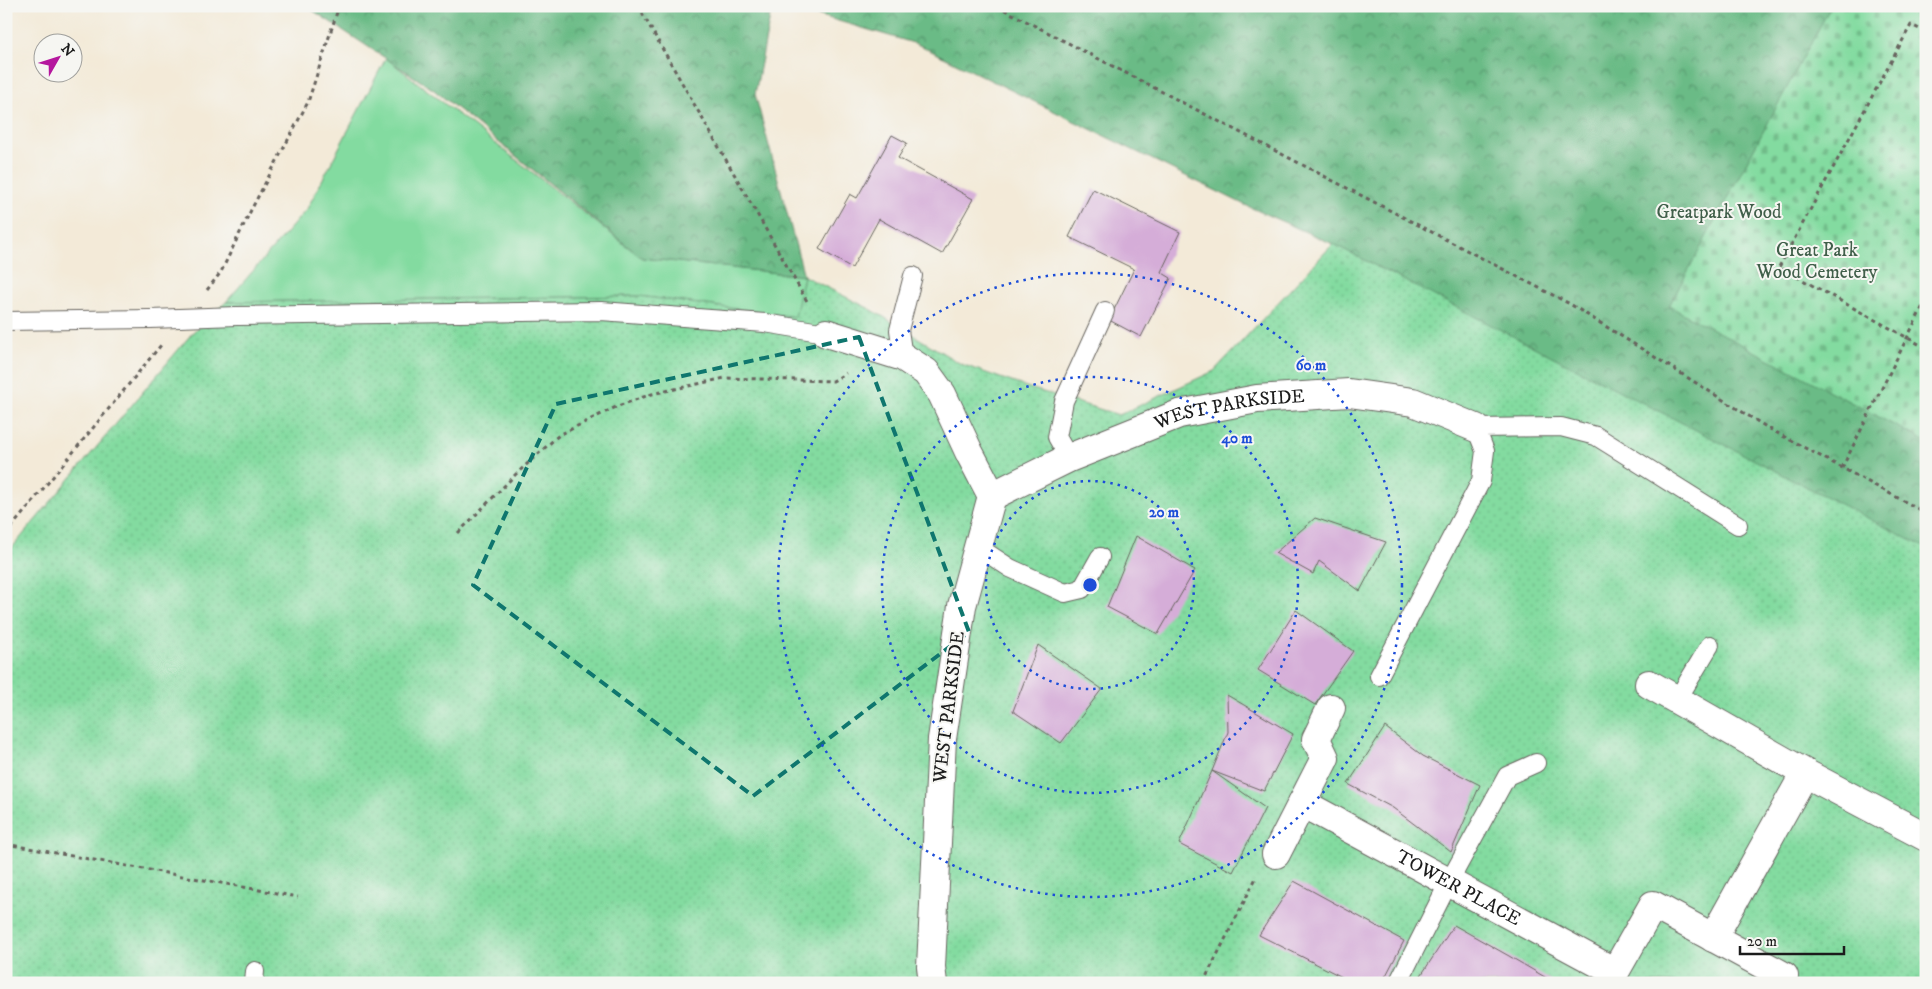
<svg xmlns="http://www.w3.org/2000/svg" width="1932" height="989" font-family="'IM FELL DW Pica',serif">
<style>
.grass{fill:#83dba0;stroke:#507c5e}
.forest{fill:url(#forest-crowns);stroke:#436c51}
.cemetery{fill:url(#cemetery-stones);stroke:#507c5e}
.park{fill:url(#park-dots);stroke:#507c5e}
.building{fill:#d5add8}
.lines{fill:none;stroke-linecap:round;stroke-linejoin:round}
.lane-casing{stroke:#67645e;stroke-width:20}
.street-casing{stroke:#67645e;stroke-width:30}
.path{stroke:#67645e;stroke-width:3;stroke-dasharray:4 4;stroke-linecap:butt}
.lane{stroke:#fff;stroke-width:18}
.street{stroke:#fff;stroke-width:28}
.lane-bridge-casing{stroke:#67645e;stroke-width:20;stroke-linecap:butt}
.lane-bridge{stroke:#fff;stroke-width:18}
.marked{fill:none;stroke:#0f766e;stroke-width:4;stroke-dasharray:10 6;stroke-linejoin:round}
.ring{fill:none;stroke:#1d4ed8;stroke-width:2.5;stroke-dasharray:2.5 5}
.labels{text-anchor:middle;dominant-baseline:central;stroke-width:4;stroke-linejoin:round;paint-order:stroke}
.park-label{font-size:19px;fill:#405f4a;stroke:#f6f6f2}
.street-label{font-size:19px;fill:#1c1c1c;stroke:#f6f6f2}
.centre{fill:#1d4ed8;stroke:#f6f6f2;stroke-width:2.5}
.ring-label{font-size:15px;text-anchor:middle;font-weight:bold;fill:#1d4ed8;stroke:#f6f6f2;stroke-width:4;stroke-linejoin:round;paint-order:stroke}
</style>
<defs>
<pattern id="forest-crowns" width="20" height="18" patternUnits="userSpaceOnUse" patternTransform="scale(1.25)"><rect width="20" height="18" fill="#6abb86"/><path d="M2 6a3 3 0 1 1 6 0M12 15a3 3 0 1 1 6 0" fill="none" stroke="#56976d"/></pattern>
<pattern id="cemetery-stones" width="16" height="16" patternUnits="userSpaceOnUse" patternTransform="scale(1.25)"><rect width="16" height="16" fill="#83dba0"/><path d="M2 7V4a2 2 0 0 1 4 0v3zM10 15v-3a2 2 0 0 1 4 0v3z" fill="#71bb89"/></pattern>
<pattern id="park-dots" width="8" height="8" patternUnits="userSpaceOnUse" patternTransform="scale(1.25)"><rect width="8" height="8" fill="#83dba0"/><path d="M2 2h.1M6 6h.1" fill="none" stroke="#71bb89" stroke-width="1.8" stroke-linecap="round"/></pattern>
</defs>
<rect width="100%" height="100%" fill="#f6f6f2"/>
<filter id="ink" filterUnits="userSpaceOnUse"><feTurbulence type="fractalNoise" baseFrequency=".02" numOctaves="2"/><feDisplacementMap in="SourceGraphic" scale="10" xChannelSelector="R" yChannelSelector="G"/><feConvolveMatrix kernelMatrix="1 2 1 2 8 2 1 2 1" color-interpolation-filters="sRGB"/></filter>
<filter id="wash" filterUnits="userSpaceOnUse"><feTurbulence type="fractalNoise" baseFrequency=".0096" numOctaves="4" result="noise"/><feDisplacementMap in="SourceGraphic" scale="20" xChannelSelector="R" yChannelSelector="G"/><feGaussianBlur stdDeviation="1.12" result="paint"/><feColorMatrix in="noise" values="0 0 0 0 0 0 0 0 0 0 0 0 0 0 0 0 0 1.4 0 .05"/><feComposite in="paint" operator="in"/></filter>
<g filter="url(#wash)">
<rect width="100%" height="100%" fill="#f3ead8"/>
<polygon class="grass" points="386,58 642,258 804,276 796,317 639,296 226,302 307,209"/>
<g class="forest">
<polygon points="310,6 772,6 755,94 804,276 642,258 434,90 309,8"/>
<polygon points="787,6 1926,6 1926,550 1333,244 1245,205 917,44"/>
</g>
<polygon class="cemetery" points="1831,6 1926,6 1926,442 1669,306"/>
<polygon class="park" points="1333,244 1926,548 1926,983 6,983 6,555 194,331 226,302 639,296 795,317 804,276 872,310 961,364 1023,386 1119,415 1214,371"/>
<g id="blocks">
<g class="building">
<polygon points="892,135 907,143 898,158 973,199 942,254 879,219 852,268 819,249 850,194 857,198"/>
<polygon points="1093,189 1180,232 1161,272 1171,278 1141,337 1109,320 1134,269 1069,237"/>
<polygon points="1315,518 1386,542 1360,591 1319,561 1313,574 1275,553"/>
<polygon points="1136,536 1195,570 1158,634 1107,607"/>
<polygon points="1296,610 1353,651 1315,705 1258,670"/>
<polygon points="1038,645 1102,689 1061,743 1013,711"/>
<polygon points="1227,695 1293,734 1264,791 1212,771 1228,732"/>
<polygon points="1385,727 1423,756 1480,785 1451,852 1393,808 1348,784"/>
<polygon points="1212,771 1265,808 1233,872 1179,844"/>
<polygon points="1294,881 1404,941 1382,983 1354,983 1259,935"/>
<polygon points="1454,925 1509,956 1555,983 1416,983"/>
</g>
</g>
</g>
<g filter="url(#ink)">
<use href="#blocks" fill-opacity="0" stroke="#67645e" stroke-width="1"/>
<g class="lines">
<g class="lane-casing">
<g id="lane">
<polyline points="237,316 601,311 765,323 826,333"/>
<polyline points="6,321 150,319"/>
<polyline points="903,357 899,330 913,276"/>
<polyline points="1069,458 1057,437 1064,401 1105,311"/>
<polyline points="978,547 1010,568 1065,593 1082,589 1100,557"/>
<polyline points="1379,676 1481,481 1485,451 1476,428 1561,427 1596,436 1738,525"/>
<polyline points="1677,700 1710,645"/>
<polyline points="254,983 255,971"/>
<polyline points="1398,983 1449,882 1507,776 1536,763"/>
</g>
</g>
<g class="street-casing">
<g id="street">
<polyline points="826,333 903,357 926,372 942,394 969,452 992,496 962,606 942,739 931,967 933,983"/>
<path id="s1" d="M992,496L1069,458L1179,414L1257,399L1349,393L1413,402L1476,428"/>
<polyline points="1649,684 1805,773 1926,837"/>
<path id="s2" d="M1302,803L1615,972L1653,905L1784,976L1781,983"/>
<polyline points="1276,854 1325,758 1316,739 1331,708"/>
<polyline points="1713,938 1805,773"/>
</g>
</g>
<g class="path">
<polyline points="638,6 808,303"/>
<polyline points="997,6 1570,304 1768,428 1926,513"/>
<polyline points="1926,32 1911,25 1779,267 1926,348"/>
<polyline points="207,290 221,272 251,210 308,102 339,6"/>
<polyline points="1842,468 1926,300"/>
<polyline points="458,533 515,475 559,435 618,406 652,394 725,378 833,381 846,373"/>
<polyline points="6,534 161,345"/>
<polyline points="6,844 298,897"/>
<polyline points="1203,983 1256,878"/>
</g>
<use href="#lane" class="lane"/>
<use href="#street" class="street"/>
<g class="lane-bridge-casing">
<polyline id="lane-bridge" points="150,319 237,316"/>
</g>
<use href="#lane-bridge" class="lane-bridge"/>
</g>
</g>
<path class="marked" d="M859,337L969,632L753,796L473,585L556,404Z"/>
<g class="ring">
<circle cx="1090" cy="585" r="104"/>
<circle cx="1090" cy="585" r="208"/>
<circle cx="1090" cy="585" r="312"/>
</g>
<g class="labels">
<g class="park-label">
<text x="1719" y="212">Greatpark Wood</text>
<text x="1817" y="250">Great Park<tspan x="1817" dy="22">Wood Cemetery</tspan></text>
</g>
<g class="street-label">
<text stroke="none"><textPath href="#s1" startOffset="255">WEST PARKSIDE</textPath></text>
<text transform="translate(949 707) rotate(-83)">WEST PARKSIDE</text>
<text stroke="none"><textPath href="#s2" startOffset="178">TOWER PLACE</textPath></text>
</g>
</g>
<circle cx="1090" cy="585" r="8" class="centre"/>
<g class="ring-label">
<text x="1311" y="370">60 m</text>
<text x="1237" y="443">40 m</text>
<text x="1164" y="517">20 m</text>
</g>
<rect width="1932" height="989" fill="none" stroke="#f6f6f2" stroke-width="25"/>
<g transform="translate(58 58) rotate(51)"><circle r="24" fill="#f6f6f2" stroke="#9f9f9c"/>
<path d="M0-4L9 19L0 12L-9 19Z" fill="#b5179e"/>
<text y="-8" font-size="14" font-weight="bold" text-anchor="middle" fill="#1c1c1c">N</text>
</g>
<path d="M1740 946v8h104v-8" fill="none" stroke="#1c1c1c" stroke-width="2.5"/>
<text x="1747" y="946" font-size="15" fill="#1c1c1c" stroke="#f6f6f2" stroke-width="4" paint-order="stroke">20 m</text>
</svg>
